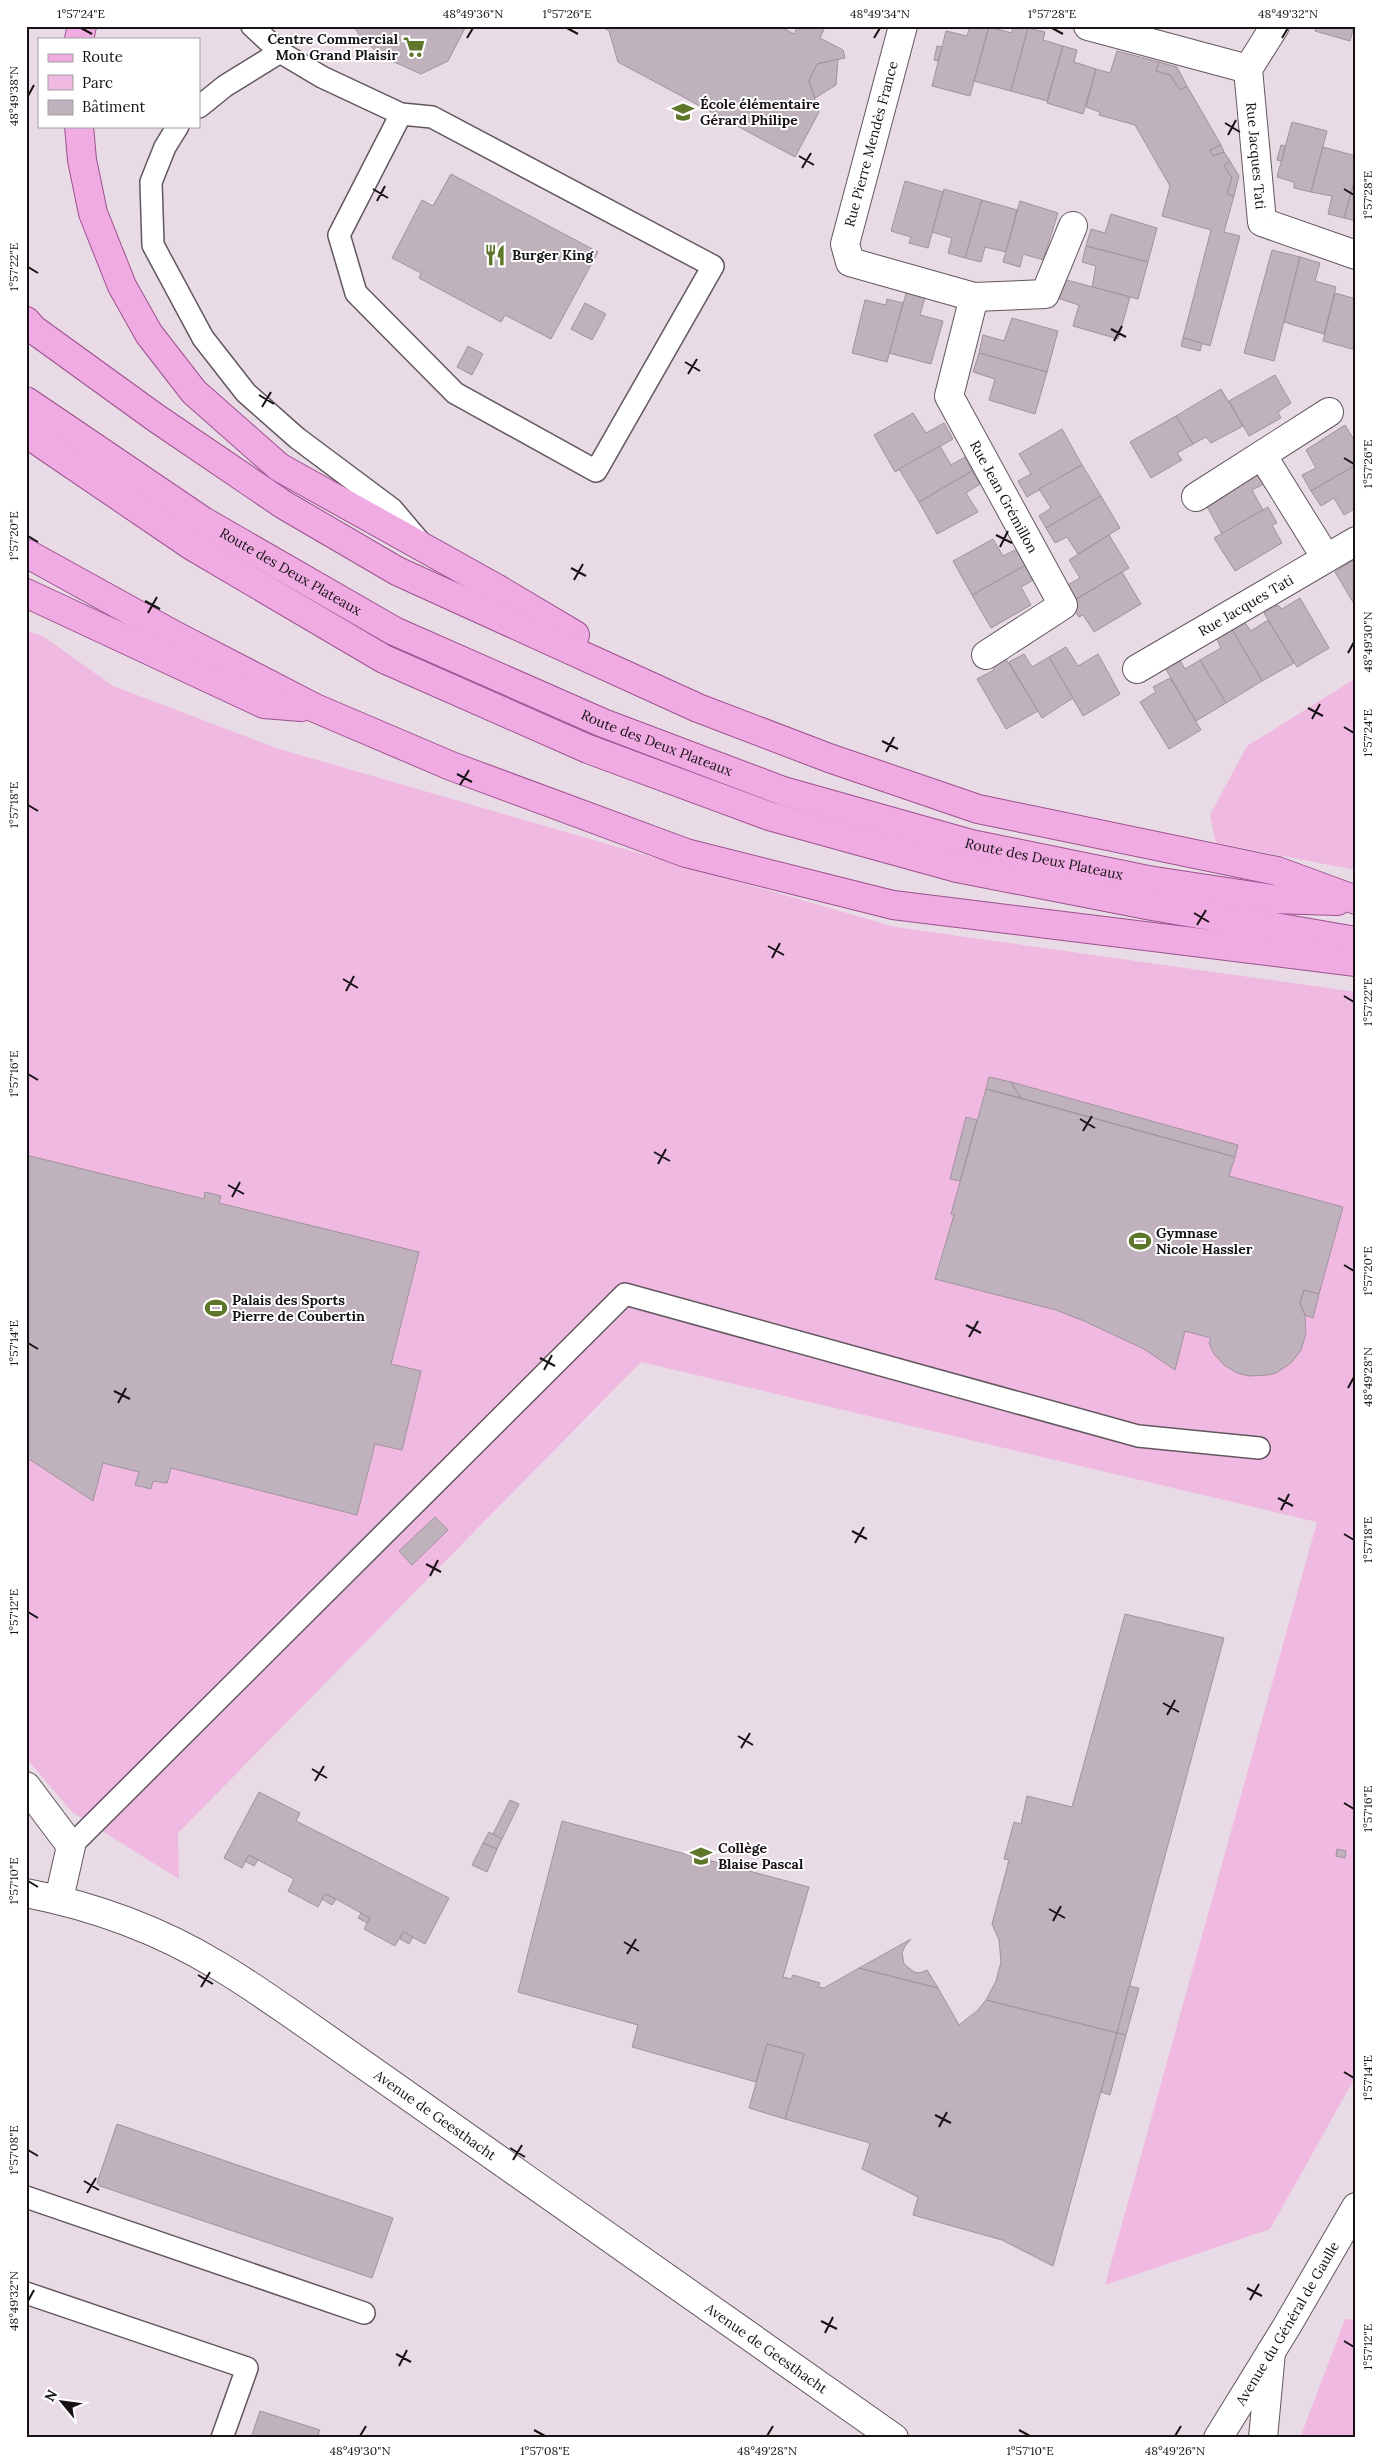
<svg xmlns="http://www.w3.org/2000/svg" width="1382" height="2464" font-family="Lora,serif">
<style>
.green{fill:#efb9e2}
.building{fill:#c0b2bc;stroke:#a0939d}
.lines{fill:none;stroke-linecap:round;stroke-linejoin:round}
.service-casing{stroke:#63575f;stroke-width:24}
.minor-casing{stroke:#63575f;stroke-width:30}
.tertiary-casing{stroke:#63575f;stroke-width:30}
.primary-casing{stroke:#9c518e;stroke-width:30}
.service{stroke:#fff;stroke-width:21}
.minor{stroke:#fff;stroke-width:28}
.tertiary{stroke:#fff;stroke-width:28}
.primary{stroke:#efabe2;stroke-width:28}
.ticks{fill:none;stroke:#171216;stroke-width:2}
.labels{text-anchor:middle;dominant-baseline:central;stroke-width:4;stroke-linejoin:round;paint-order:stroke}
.poi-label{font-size:14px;font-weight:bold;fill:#171216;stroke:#fff;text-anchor:start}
.street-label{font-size:14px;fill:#171216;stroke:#fff}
.neatline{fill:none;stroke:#171216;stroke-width:2}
.ticks-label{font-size:12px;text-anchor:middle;fill:#171216}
</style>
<rect width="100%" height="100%" fill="#e9dbe5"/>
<g class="green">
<polygon points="26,631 43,636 113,686 279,749 895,927 1356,992 1356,2076 1270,2229 1105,2285 1317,1522 641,1362 178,1833 179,1879 72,1812 26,1758"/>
<polygon points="1356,678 1356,870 1216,843 1210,815 1247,746"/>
<polygon points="1345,2319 1356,2320 1356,2438 1300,2438"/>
</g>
<g class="building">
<polygon points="354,26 466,26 448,61 421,74 383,57 360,37"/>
<polygon points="601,26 779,26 794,34 798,26 819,26 824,29 820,38 843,50 845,58 817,64 809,81 819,112 795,157 618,62 609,31"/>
<polygon points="970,26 989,26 970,96 932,86 946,31 967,36"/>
<polygon points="1013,26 1028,28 1011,91 974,81 989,27 1012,33"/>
<polygon points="1316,26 1354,26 1350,41 1315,31"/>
<polygon points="1028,28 1045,32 1043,40 1063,46 1047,101 1011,91"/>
<polygon points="937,46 942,47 938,61 934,60"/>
<polygon points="1063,46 1077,50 1074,62 1096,69 1083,114 1047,103"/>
<polygon points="1117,51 1159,62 1156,71 1170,75 1180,90 1187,86 1221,145 1210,150 1213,156 1224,152 1230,161 1224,165 1232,178 1227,194 1234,196 1224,232 1240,236 1210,346 1183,338 1211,230 1162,216 1170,186 1135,125 1099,115 1100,112 1086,107 1096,69 1110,73"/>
<polygon points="838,59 836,85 815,98 809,81 817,64"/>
<polygon points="1159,62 1177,67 1187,86 1180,90 1170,75 1156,71"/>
<polygon points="1292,122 1327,131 1311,192 1294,188 1294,182 1277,177"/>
<polygon points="1221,145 1224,152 1213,156 1210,150"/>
<polygon points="1281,145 1285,146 1282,161 1277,160"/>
<polygon points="1323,147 1356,156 1356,175 1344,218 1328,214 1332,196 1311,192"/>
<polygon points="1230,161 1239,176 1234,196 1227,194 1232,178 1224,165"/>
<polygon points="451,174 598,252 551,339 505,315 501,322 419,278 421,273 392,258 422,200 433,206"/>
<polygon points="1356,175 1356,221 1344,218"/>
<polygon points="905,181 943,192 928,248 909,243 911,237 891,231"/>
<polygon points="944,189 982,200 965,258 948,253 952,238 932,232"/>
<polygon points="982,200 1017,210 1006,252 985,247 981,262 965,258"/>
<polygon points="1020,201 1058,213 1043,260 1023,254 1020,267 1003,262"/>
<polygon points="1111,214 1157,228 1148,262 1086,246 1091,229 1105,233"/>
<polygon points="1086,246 1148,262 1138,299 1092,287 1096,266 1082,262"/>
<polygon points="1272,250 1300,257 1274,361 1244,353"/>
<polygon points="1300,257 1320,263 1315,281 1336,287 1324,334 1284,322"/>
<polygon points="1063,279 1130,297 1118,339 1073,326 1079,305 1057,298"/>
<polygon points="907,290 926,294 920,315 943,321 931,364 889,353"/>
<polygon points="1335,293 1356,299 1356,350 1323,341"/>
<polygon points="887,299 903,303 887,362 852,353 865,300 886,305"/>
<polygon points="585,303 606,314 592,340 571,329"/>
<polygon points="1012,318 1058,331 1047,372 979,353 983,335 1004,341"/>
<polygon points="1183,338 1202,343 1200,351 1181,346"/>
<polygon points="468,346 483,354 472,375 457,367"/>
<polygon points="979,353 1047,372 1035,414 989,400 995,379 973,372"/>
<polygon points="1275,375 1291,403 1278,412 1281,418 1249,436 1229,401"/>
<polygon points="1221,389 1243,426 1211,443 1206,437 1193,444 1176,416"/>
<polygon points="913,413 926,433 944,423 953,439 895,472 874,435"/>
<polygon points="1176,416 1193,444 1177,453 1182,460 1151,478 1130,442"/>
<polygon points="1345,425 1356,443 1356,465 1311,491 1302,475 1316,468 1306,450"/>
<polygon points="1062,429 1082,465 1027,497 1018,481 1031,474 1019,454"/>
<polygon points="940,446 951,465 965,457 972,471 919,502 899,469"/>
<polygon points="1082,465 1101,496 1046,528 1039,516 1051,508 1039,489"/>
<polygon points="1356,465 1356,508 1344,515 1334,498 1321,506 1311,491"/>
<polygon points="1255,469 1264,484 1252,490 1263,510 1222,534 1204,501"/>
<polygon points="972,471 980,484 966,493 978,512 937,534 919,502"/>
<polygon points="1101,496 1120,528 1078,554 1067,537 1055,543 1046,528"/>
<polygon points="1268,507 1277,523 1272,525 1282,543 1235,571 1214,538"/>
<polygon points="1109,535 1129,568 1074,600 1066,586 1080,578 1069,560"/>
<polygon points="993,539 1003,556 1017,549 1026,565 972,595 953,561"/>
<polygon points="1356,553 1356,607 1335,572 1353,560 1351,556"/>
<polygon points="1026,565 1035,579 1021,587 1031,605 991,628 972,595"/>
<polygon points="1122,572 1141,604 1094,632 1083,615 1079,617 1070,603"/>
<polygon points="1300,598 1329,648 1297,667 1264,613 1278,605 1282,609"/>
<polygon points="1242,619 1251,631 1268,620 1294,663 1262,681 1230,626"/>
<polygon points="1230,626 1262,681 1226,703 1200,660 1221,648 1215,635"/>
<polygon points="1066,647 1078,666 1098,654 1120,694 1083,716 1049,657"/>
<polygon points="1024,654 1032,667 1049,657 1073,698 1042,718 1009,662"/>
<polygon points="1178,657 1185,669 1200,660 1226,703 1196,721 1164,666"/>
<polygon points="1006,659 1038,711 1006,729 977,679 994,670 992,666"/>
<polygon points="1170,678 1201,730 1169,749 1140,702 1156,692 1153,687"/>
<polygon points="989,1077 1011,1082 1021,1098 986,1089"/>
<polygon points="1011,1082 1238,1145 1235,1157 1021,1098"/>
<polygon points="986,1089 1235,1157 1229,1176 1343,1207 1319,1294 1304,1290 1300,1303 1305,1315 1306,1333 1301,1350 1291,1363 1276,1373 1268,1375 1249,1376 1237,1373 1224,1365 1214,1354 1209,1343 1211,1338 1185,1331 1175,1370 1144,1349 1084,1321 1056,1310 935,1279 954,1215 951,1214"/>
<polygon points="966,1117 977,1120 960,1181 950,1179"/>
<polygon points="26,1155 204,1199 205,1192 221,1196 219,1203 419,1252 391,1364 421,1371 402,1450 375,1444 357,1515 171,1468 167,1483 153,1481 151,1489 135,1485 139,1472 103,1463 93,1501 26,1457"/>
<polygon points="1304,1290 1319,1294 1313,1318 1305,1315 1300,1303"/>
<polygon points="435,1517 448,1530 412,1565 399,1551"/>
<polygon points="1125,1614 1224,1638 1117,2033 986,2000 996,1981 1001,1962 999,1940 992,1924 1009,1860 1004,1859 1014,1822 1021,1824 1027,1796 1072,1807"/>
<polygon points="259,1792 300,1813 296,1821 449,1898 425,1944 403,1932 395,1946 364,1929 370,1918 336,1899 325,1894 318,1907 288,1891 294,1879 258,1860 249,1855 242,1868 224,1858"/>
<polygon points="510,1800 519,1804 502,1839 493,1834"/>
<polygon points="562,1821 809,1887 783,1977 791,1979 793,1975 820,1983 818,1987 824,1988 859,1968 938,1988 959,2025 977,2011 986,2000 1117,2033 1053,2266 1002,2240 913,2215 918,2197 862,2169 870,2143 785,2119 804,2054 767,2044 756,2082 632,2047 638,2025 518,1992"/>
<polygon points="489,1832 502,1839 497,1849 483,1843"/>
<polygon points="483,1843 497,1849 487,1872 472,1865"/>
<polygon points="1337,1849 1346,1851 1345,1858 1336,1856"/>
<polygon points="249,1855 258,1860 254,1866 245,1861"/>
<polygon points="325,1894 336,1899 332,1905 322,1899"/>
<polygon points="361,1913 370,1918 367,1923 358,1918"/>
<polygon points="403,1932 413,1937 409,1944 400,1939"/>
<polygon points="911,1939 905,1946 902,1953 904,1964 914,1972 920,1973 927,1970 938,1988 859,1968"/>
<polygon points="1129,1986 1139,1988 1126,2035 1117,2033"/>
<polygon points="1117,2033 1126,2035 1110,2095 1101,2092"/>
<polygon points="767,2044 804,2054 785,2119 749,2108"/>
<polygon points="117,2124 393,2218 372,2278 100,2186 97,2183"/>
<polygon points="260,2411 320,2430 317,2438 251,2438"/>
</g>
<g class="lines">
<g class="service-casing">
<g id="service">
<polyline points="252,26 280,52 322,77 401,114 432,117 713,266 596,471 455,393 356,293 339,235 401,114"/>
<polyline points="199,107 225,86 280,52"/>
<polyline points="178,126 165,147 151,182 153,245 203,338 246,393 297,438 392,509 420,542"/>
<polyline points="71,1846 625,1294 1138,1436 1259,1448"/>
<polyline points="26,2197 364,2313"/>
<polyline points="26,2293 247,2368 222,2438"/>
</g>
</g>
<g class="minor-casing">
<g id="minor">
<path id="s1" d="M903,26L845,244L850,262L974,297L949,396L1063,605L986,655"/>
<polyline points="1088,26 1248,69"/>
<path id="s2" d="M1275,26L1248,69L1262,222L1356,255"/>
<polyline points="974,297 1045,294 1073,226"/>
<polyline points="1262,455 1326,558"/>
<polyline points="1196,497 1329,412"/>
<path id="s3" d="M1137,669L1356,541"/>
<polyline points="26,1786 71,1846 59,1899"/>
<path id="s4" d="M26,1893C93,1906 159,1930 217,1965C248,1983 277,2004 306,2024L894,2438"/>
<polyline points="1263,2438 1271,2352"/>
</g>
</g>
<g class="tertiary-casing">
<g id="tertiary">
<path id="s5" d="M1218,2438L1287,2326L1356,2207"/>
</g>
</g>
<g class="primary-casing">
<g id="primary">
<polyline points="79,39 82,26"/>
<polyline points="79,126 82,160 93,213 122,286 149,334 194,392 279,467 496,588 575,635"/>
<polyline points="26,321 33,329 156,418 284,505 397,571 698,708 829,758 978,809 1277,871 1356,900"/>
<path id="s6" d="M26,401L203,521L394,631L603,723L783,791L971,844L1148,880L1272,899L1337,901"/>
<polyline points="26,433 192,546 384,659 588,749 769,816 957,868 1152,906 1356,941"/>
<polyline points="26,553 176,636 315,708 451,766 686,853 893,905 1356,962"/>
<polyline points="26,593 264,704 301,707"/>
</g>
</g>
<use href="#service" class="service"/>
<use href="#minor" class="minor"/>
<use href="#tertiary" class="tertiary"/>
<use href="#primary" class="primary"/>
</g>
<path class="ticks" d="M81,28L92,34M567,28L578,34M1052,28L1063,34M467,38L473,28M874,38L880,28M1282,38L1288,28M28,96L34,85M1225,123L1240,132M1228,135L1236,120M799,156L814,165M802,168L811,153M373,189L388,198M1344,189L1354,195M377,201L385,186M28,267L38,273M1111,329L1126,337M1114,341L1122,326M685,362L700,371M688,374L697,359M259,395L274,404M262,407L271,392M1344,458L1354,464M996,535L1012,543M28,536L38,542M1000,547L1008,531M571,568L586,576M574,580L583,564M145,601L160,609M148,613L157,597M1348,653L1354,642M1308,708L1323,716M1312,719L1320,704M1344,727L1354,733M882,741L898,749M886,752L894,737M457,774L472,782M460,785L469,770M28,805L38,811M1194,913L1209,922M1197,925L1206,910M768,946L784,955M772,958L780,943M343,979L358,988M346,991L354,976M1344,996L1354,1002M28,1074L38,1080M1080,1119L1095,1128M1083,1131L1092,1116M654,1152L670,1161M658,1164L666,1149M228,1185L244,1194M232,1197L240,1182M1344,1265L1354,1271M966,1325L981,1333M969,1337L978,1321M28,1343L38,1349M540,1358L555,1366M544,1370L552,1355M1348,1388L1354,1377M114,1391L130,1399M118,1403L126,1388M1278,1498L1293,1506M1281,1510L1289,1494M852,1531L867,1539M1344,1534L1354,1540M855,1543L864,1527M426,1564L441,1572M430,1576L438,1560M28,1612L38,1618M1163,1703L1179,1712M1167,1715L1175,1700M738,1736L753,1745M741,1748L750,1733M312,1769L327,1778M315,1781L324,1766M1344,1803L1354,1809M28,1881L38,1887M1049,1909L1065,1918M1053,1921L1061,1906M624,1942L639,1951M627,1954L636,1939M198,1975L213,1984M201,1987L210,1972M1344,2072L1354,2078M935,2115L951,2123M939,2127L947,2112M510,2148L525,2157M28,2150L38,2156M513,2160L522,2145M84,2181L99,2190M87,2193L96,2178M1247,2288L1262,2296M1250,2300L1259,2284M28,2301L34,2290M821,2321L837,2329M825,2333L833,2317M1344,2341L1354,2347M396,2354L411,2362M399,2366L407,2350M534,2430L545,2436M1019,2430L1030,2436M360,2436L366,2426M767,2436L773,2426M1175,2436L1181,2426"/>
<defs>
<g id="supermarket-bare" transform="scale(1.725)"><path d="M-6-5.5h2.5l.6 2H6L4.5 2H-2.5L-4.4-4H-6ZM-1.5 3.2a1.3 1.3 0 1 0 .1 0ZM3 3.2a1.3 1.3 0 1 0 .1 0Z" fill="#5e7629" stroke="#fff" stroke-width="2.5" paint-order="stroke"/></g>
<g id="school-bare" transform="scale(1.725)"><path d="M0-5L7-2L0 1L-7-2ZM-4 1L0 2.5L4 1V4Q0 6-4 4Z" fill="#5e7629" stroke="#fff" stroke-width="2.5" paint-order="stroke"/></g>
<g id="restaurant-bare" transform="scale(1.725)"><path d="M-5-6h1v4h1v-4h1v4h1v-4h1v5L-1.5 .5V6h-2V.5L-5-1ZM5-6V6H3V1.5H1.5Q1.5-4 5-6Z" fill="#5e7629" stroke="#fff" stroke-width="2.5" paint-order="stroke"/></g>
<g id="stadium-bare" transform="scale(1.725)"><path d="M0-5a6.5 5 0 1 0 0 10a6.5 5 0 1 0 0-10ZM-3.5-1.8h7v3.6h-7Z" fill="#5e7629" stroke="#fff" stroke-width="2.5" paint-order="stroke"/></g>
</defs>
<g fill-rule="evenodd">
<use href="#supermarket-bare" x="414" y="47"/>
<use href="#school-bare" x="683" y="112"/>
<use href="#restaurant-bare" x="495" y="255"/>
<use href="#stadium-bare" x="1140" y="1241"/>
<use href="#stadium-bare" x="216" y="1308"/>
<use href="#school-bare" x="701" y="1856"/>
</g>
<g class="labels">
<g class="poi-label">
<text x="398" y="39" text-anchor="end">Centre Commercial<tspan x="398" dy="16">Mon Grand Plaisir</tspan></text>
<text x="700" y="104">École élémentaire<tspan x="700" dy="16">Gérard Philipe</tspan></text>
<text x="512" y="255">Burger King</text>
<text x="1156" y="1233">Gymnase<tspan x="1156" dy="16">Nicole Hassler</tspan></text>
<text x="232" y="1300">Palais des Sports<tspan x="232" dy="16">Pierre de Coubertin</tspan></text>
<text x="718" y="1848">Collège<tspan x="718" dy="16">Blaise Pascal</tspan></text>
</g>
<g class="street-label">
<text transform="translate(871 144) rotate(-75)">Rue Pierre Mendès France</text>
<text stroke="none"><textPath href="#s2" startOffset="138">Rue Jacques Tati</textPath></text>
<text stroke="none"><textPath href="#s1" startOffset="590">Rue Jean Grémillon</textPath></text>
<text stroke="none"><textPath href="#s6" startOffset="315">Route des Deux Plateaux</textPath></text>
<text stroke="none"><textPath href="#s3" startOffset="126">Rue Jacques Tati</textPath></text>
<text stroke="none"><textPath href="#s6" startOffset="720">Route des Deux Plateaux</textPath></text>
<text stroke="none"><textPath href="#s6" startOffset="1125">Route des Deux Plateaux</textPath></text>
<text stroke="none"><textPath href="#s4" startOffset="470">Avenue de Geesthacht</textPath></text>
<text stroke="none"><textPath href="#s5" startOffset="134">Avenue du Général de Gaulle</textPath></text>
<text stroke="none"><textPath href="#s4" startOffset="875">Avenue de Geesthacht</textPath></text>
</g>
</g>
<rect width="1382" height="2464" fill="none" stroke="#ffffff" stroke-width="55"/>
<rect x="38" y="38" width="162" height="90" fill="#ffffff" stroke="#a2a0a2"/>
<rect x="48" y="54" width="25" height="8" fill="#efabe2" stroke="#a2a0a2"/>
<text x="82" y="62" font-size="15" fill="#171216">Route</text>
<rect x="48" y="75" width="25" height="15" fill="#efb9e2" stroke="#a2a0a2"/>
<text x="82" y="88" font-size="15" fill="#171216">Parc</text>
<rect x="48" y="100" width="25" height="15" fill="#c0b2bc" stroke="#a2a0a2"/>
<text x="82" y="112" font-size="15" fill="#171216">Bâtiment</text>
<g transform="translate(62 2402) rotate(299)" stroke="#ffffff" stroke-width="4" paint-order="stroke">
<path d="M0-4L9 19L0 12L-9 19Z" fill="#171216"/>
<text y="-8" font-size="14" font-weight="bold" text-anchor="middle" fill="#171216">N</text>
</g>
<rect x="28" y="28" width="1326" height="2408" class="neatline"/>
<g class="ticks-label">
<text x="81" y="18">1°57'24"E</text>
<text x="473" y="18">48°49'36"N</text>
<text x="567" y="18">1°57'26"E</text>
<text x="880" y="18">48°49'34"N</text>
<text x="1052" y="18">1°57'28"E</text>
<text x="1288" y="18">48°49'32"N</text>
<text transform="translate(14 96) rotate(-90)" y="4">48°49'38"N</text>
<text transform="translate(1368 195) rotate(-90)" y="4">1°57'28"E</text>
<text transform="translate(14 267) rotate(-90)" y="4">1°57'22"E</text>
<text transform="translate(1368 464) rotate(-90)" y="4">1°57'26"E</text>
<text transform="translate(14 536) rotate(-90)" y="4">1°57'20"E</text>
<text transform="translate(1368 642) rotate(-90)" y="4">48°49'30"N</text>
<text transform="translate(1368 733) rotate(-90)" y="4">1°57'24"E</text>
<text transform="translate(14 805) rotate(-90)" y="4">1°57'18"E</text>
<text transform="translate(1368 1002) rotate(-90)" y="4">1°57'22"E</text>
<text transform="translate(14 1074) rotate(-90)" y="4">1°57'16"E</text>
<text transform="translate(1368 1271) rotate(-90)" y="4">1°57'20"E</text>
<text transform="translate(14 1343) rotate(-90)" y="4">1°57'14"E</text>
<text transform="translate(1368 1377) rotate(-90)" y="4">48°49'28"N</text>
<text transform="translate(1368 1540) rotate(-90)" y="4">1°57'18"E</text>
<text transform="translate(14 1612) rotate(-90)" y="4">1°57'12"E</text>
<text transform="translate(1368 1809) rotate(-90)" y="4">1°57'16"E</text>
<text transform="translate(14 1881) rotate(-90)" y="4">1°57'10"E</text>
<text transform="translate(1368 2078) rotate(-90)" y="4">1°57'14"E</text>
<text transform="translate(14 2150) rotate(-90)" y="4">1°57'08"E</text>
<text transform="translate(14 2301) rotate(-90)" y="4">48°49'32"N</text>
<text transform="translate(1368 2347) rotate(-90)" y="4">1°57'12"E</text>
<text x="360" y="2455">48°49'30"N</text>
<text x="545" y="2455">1°57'08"E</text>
<text x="767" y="2455">48°49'28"N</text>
<text x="1030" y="2455">1°57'10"E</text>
<text x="1175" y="2455">48°49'26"N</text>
</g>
</svg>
